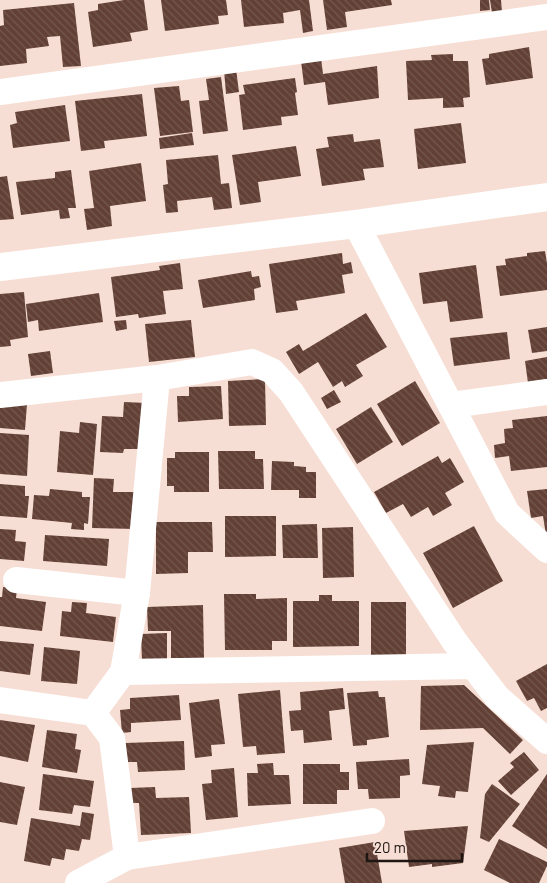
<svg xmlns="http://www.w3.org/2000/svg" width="547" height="883" font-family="Barlow,sans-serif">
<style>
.building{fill:url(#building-back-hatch)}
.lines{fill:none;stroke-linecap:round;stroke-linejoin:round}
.minor{stroke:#fff;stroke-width:26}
.tertiary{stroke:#fff;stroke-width:28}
</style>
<defs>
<pattern id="building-back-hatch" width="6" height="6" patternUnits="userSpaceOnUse" patternTransform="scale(1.25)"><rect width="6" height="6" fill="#624035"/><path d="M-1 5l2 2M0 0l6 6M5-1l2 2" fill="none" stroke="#74584f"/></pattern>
</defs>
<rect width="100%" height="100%" fill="#f7ded4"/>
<g class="building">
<polygon points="124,0 144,0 148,30 130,33 132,41 93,47 88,12 98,10 98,4"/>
<polygon points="161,0 226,0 228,15 218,16 219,24 165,31"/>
<polygon points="241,0 309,0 313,31 303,33 300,10 283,13 284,23 244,27"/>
<polygon points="323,0 391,0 392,5 345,12 347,27 327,30"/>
<polygon points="480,0 489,0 490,10 480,11"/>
<polygon points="490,0 501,0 502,12 492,13"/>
<polygon points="74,3 81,66 63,67 60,36 47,37 49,46 26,49 27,63 0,66 0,26 4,25 3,10"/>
<polygon points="529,47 533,78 486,85 482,59 489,58 489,54"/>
<polygon points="453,54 453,61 468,61 470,97 463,98 464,107 443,108 443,98 408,100 406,61 432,60 431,55"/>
<polygon points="321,58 323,74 377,66 379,98 328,105 325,82 304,85 301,61"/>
<polygon points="236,69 239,92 226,94 224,70"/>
<polygon points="221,77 228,131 203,134 199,101 209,100 206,79"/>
<polygon points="295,78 297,92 295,93 298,115 281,117 282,125 243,130 239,95 245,94 243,85"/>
<polygon points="179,86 181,101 189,100 193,132 160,136 154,88"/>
<polygon points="142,94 147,136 104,141 105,148 81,151 75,101"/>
<polygon points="65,105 70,141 13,148 10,125 17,123 15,112"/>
<polygon points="461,123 466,163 418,169 414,129"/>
<polygon points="192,133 194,145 160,149 159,138"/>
<polygon points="353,134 354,142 380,139 384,167 363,169 365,180 322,186 316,149 329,147 327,137"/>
<polygon points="296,146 301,176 258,182 261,202 240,205 232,155"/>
<polygon points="218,155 221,184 229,183 232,208 214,210 212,197 177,201 178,212 166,213 163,185 168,184 166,160"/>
<polygon points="141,163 146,201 110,206 112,226 87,230 84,209 94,208 89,171"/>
<polygon points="71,170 76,208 68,208 70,218 60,219 59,210 21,215 16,182 55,178 55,172"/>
<polygon points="7,176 14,219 0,220 0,177"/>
<polygon points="545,251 547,263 547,290 500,296 496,266 506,265 505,259 527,256 527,253"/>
<polygon points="342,253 343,264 351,262 353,273 342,275 345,293 296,301 298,310 276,313 269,264"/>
<polygon points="180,263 183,289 163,291 166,314 139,318 138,314 116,317 111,277 160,270 159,266"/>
<polygon points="476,265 483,318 450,322 447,301 423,304 419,273"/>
<polygon points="251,271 252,277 259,276 261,287 254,289 255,300 203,308 198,280"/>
<polygon points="24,292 28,337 10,340 11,346 0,347 0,294"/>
<polygon points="99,293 103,322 39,331 38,320 28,322 26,304"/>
<polygon points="366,313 387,347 356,365 363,376 345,387 342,381 333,387 318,362 299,374 286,352 299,344 303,351"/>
<polygon points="126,320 127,329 116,331 114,321"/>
<polygon points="191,320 195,357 149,362 145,324"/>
<polygon points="547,327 547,351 532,353 528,330"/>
<polygon points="507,332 510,359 454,366 450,338"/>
<polygon points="50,351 53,373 31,376 28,354"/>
<polygon points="547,357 547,380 528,383 525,361"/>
<polygon points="265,379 266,425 229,426 228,381"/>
<polygon points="415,381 440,423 402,446 377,404"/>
<polygon points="221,386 223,419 178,422 177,396 189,396 189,387"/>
<polygon points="334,390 341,402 327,409 321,398"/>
<polygon points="0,402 27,404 25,430 0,428"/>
<polygon points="124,402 147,403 145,449 124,449 123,453 100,452 102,416 123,417"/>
<polygon points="371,407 393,442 357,464 336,429"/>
<polygon points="547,416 547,467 511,471 509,456 495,458 494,445 505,443 504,429 513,428 512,420"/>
<polygon points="80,422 97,424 93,475 57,472 60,431 79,433"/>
<polygon points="0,433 29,435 27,476 0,474"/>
<polygon points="218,451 255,451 255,459 263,459 264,489 219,489"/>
<polygon points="175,452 209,452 209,492 174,492 174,486 167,486 167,458 175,458"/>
<polygon points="438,456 442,463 450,458 464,482 445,493 452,505 433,516 428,507 411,517 403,504 386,513 374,492"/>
<polygon points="272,461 294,462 294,466 306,467 306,472 316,472 316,498 299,498 299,490 271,490"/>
<polygon points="94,478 114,479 113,492 136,492 135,529 92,528"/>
<polygon points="0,484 25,486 25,496 29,496 27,518 0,516"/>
<polygon points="50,489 82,492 82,497 90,497 88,524 84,523 84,530 71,529 72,523 32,519 34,495 49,496"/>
<polygon points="547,489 547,535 546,535 543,516 531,518 527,491"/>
<polygon points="225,516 276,516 276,556 225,557"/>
<polygon points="156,522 212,522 213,552 188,552 188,573 156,574"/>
<polygon points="317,524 318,558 283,558 282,525"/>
<polygon points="474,526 503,581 453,608 423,553"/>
<polygon points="353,527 354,577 323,578 322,528"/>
<polygon points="0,529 16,530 15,541 26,542 24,561 0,559"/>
<polygon points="45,535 109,539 107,566 43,561"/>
<polygon points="3,587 17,589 16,598 46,602 42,631 0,626 0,597 2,597"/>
<polygon points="224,594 256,594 256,599 287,598 287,641 272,641 272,650 225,650"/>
<polygon points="319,595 332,595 332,601 359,601 359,646 293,647 293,601 319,601"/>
<polygon points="72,602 87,603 86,613 116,617 113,642 60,636 62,611 71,612"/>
<rect x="371" y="602" width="35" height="53"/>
<polygon points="203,605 204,658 171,658 171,631 148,631 147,607"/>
<polygon points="167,633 167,659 142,660 141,634"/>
<polygon points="0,641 34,644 30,675 0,671"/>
<polygon points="44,647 80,651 77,684 41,681"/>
<polygon points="547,664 547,708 541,711 534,698 527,701 516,681"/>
<polygon points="464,685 523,740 510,754 483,728 420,730 421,686"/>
<polygon points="343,688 345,709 329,711 332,740 304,743 303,730 291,731 289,711 301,710 300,692"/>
<polygon points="280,690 285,753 257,755 256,746 243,747 238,694"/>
<polygon points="378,691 379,697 385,697 389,737 367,740 367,745 353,746 347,693"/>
<polygon points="179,695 181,720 131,723 131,732 122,733 120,710 130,709 130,698"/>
<polygon points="219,699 225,744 211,745 212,756 195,758 189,703"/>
<polygon points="0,720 35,725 28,762 0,756"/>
<polygon points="47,730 77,734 75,749 81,750 77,773 42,767"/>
<polygon points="184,741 185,770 138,772 137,762 125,762 125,743"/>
<polygon points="474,742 468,792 456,791 455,798 438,796 440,786 422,784 427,745"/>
<polygon points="524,752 539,770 511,795 498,781 514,767 510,763"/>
<polygon points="409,759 410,775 400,776 400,798 369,799 368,789 358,789 356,762"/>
<polygon points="273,763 274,775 289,775 291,804 248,806 247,773 258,773 257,764"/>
<polygon points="303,764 340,764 340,772 349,772 349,790 337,790 337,804 303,804"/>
<polygon points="234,768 238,817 206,820 202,784 212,783 211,770"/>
<polygon points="43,774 94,781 90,807 74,805 72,814 39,810"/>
<polygon points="547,774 547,849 512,826"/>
<polygon points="0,782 25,787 17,825 0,822"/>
<polygon points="492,784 520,804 489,842 480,838 485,794"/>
<polygon points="155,787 156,798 189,797 191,833 141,835 139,803 131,803 130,788"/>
<polygon points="82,812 94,814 90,840 82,839 79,851 66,849 64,860 52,858 50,866 24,861 31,818 80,826"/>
<polygon points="468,826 463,863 432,867 432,864 409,867 404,831"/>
<polygon points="499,839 547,862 547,866 539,883 510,883 484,870"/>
<polygon points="375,842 382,883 345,883 339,848"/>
</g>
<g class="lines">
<g class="minor">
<polyline points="0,92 547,17"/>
<polyline points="356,224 507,513 547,550"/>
<polyline points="0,395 157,378 252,362 272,371 291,392 455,642 497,697 547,741"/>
<polyline points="451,405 547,392"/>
<polyline points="16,580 137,593"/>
<polyline points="123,672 473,666"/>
<polyline points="0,700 93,713 112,738 127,857 78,883"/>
<polyline points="93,713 123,672 137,593 157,378"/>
<polyline points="127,857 372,821"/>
</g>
<polyline class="tertiary" points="0,267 356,224 547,197"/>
</g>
<path d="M367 853v8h95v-8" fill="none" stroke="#1e1612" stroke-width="2.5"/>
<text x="374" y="853" font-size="15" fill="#1e1612" stroke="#f7ded4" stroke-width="4" paint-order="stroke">20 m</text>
</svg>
